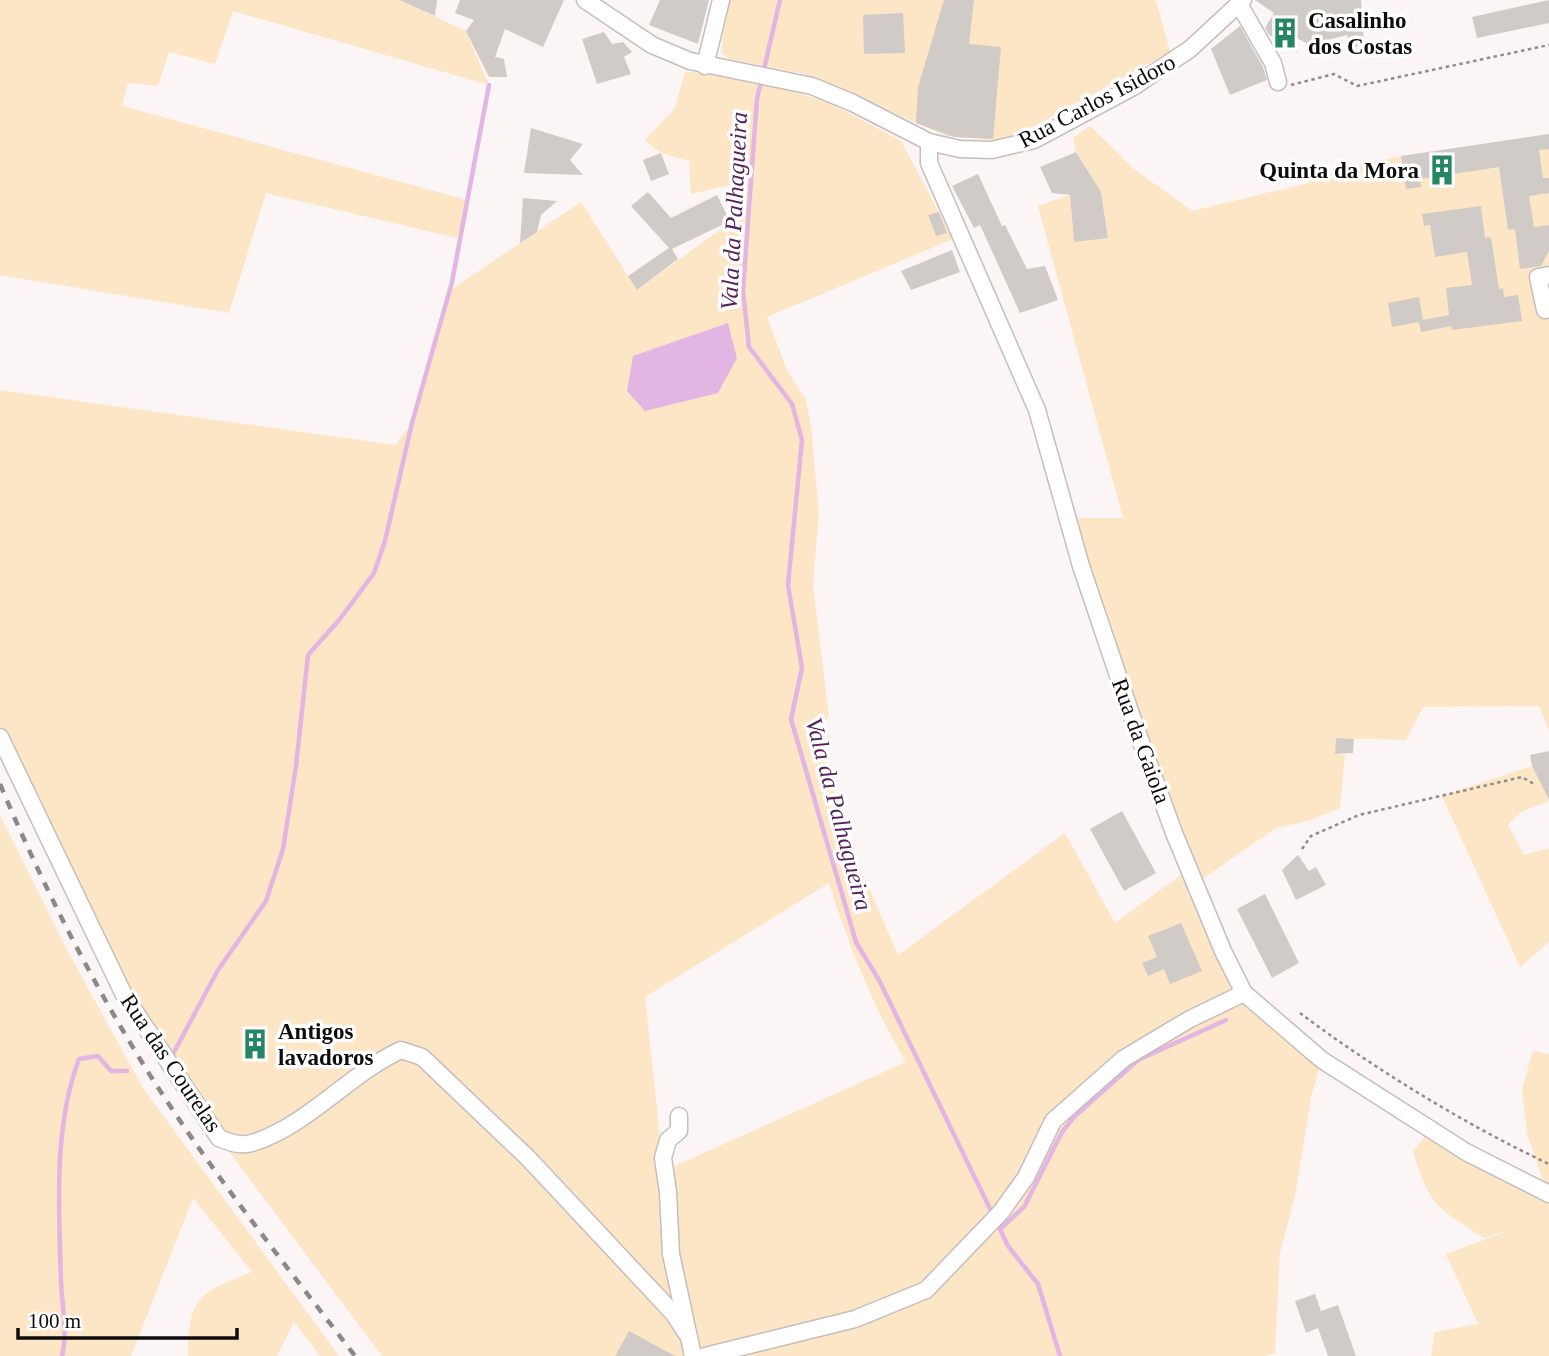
<svg xmlns="http://www.w3.org/2000/svg" width="1549" height="1356" font-family="'Times New Roman',serif">
<style>
.green{fill:#fce6c5}
.water{fill:#e2b5e3}
.lines{fill:none;stroke-linecap:round;stroke-linejoin:round}
.stream{stroke:#e2b5e3;stroke-width:4.5}
.building{fill:#d1cbc8}
.minor-casing{stroke:#c5bebe;stroke-width:19}
.path{stroke:#918c8c;stroke-width:2.5;stroke-dasharray:3.5 3.5;stroke-linecap:butt}
.minor{stroke:#fff;stroke-width:16}
.rail{stroke:#8d8888;stroke-width:4.5;stroke-dasharray:9 9;stroke-linecap:butt}
.labels{text-anchor:middle;dominant-baseline:central;stroke-width:7;stroke-linejoin:round;paint-order:stroke}
.poi-label{font-size:23px;font-weight:bold;fill:#0e0c0b;stroke:#fff;text-anchor:start}
.street-label{font-size:23px;fill:#0e0c0b;stroke:#fff}
.water-label{font-size:24px;font-style:italic;fill:#562159;stroke:#fff}
</style>
<rect width="100%" height="100%" fill="#fcf5f5"/>
<g class="green">
<polygon points="0,0 399,0 466,31 489,85 233,11 215,64 169,52 158,86 128,83 122,106 467,200 461,239 266,193 229,313 0,275"/>
<polygon points="724,0 1156,0 1170,52 1016,136 993,140 946,136 805,74 729,59 722,53"/>
<path d="M685,71L771,85L828,102L901,141L953,239L767,317L787,370L806,400L811,426L819,514L813,586L829,716L816,736L857,861L898,955L1065,833L1115,923L1189,869C1145,754 1099,638 1069,518H1123L1038,206L1070,195L1074,242L1108,237L1101,192L1076,152L1073,138L1090,126L1134,169L1192,211L1309,183L1304,177L1308,175L1402,156L1549,134V731L1539,706L1423,707L1406,740L1336,738L1335,754L1345,755L1340,808L1311,820L1276,828L1195,884L1223,951L1244,992L1322,1060L1312,1093L1295,1196L1280,1253L1275,1353L1264,1356H382L219,1138C231,1143 242,1147 255,1142C307,1125 350,1074 401,1050L422,1057L528,1158L674,1314L686,1331L685,1310L671,1254L666,1170L906,1062C872,1005 849,946 829,883L645,997L657,1107L667,1243L678,1313L497,1116L420,1047L398,1041L367,1059L263,1135C212,1146 198,1098 175,1061L171,1067L124,995L0,737V390L395,445L412,423L449,291L581,202L637,290L739,216V183L691,194L689,161L661,153L645,140L675,108Z"/>
<polygon points="1532,766 1549,801 1521,812 1508,825 1524,855 1549,848 1549,942 1520,967 1442,796"/>
<path d="M0,815L67,950L143,1088L339,1356H320L294,1322L277,1356H188C188,1296 201,1292 252,1272L193,1198L131,1356H0Z"/>
<path d="M1533,1051L1549,1054V1356H1431L1435,1332L1478,1324L1446,1254L1511,1230L1484,1238C1438,1208 1429,1206 1413,1151L1431,1129L1547,1192L1527,1134L1522,1089Z"/>
</g>
<polygon class="water" points="728,323 737,358 718,393 645,411 627,391 633,356"/>
<g class="lines">
<g class="stream">
<polyline points="780,0 757,99 743,290 749,347 792,404 802,440 788,585 802,668 791,719 856,942 880,982 993,1215"/>
<polyline points="173,1054 218,970 266,901 283,849 296,766 308,655 340,619 374,573 385,541 412,423 452,282 489,85"/>
<polyline points="997,1223 1008,1246 1038,1284 1060,1356"/>
<polyline points="1000,1229 1024,1207 1062,1132 1075,1116 1138,1060 1226,1020"/>
<path d="M62,1356C68,1331 62,1307 61,1282C59,1209 53,1128 79,1059L98,1056L111,1071H127"/>
</g>
</g>
<g class="building">
<polygon points="399,0 437,0 435,16"/>
<polygon points="460,0 564,0 543,47 505,29 495,57 504,59 507,77 489,77 466,31 474,20 455,13"/>
<polygon points="660,0 709,0 698,44 649,25"/>
<polygon points="944,0 974,0 969,44 1001,47 993,139 954,137 916,123 918,87"/>
<polygon points="1255,0 1361,0 1364,45 1350,48 1347,35 1327,40 1321,51 1295,37 1297,52 1269,35 1265,28 1274,13"/>
<polygon points="1549,0 1549,23 1477,38 1472,17"/>
<polygon points="903,13 905,53 864,54 863,15"/>
<polygon points="1240,26 1263,67 1267,80 1230,95 1211,49"/>
<polygon points="604,32 612,44 623,42 632,52 624,57 631,74 597,84 582,39"/>
<polygon points="531,128 583,144 570,160 583,175 524,173"/>
<polygon points="1549,134 1549,149 1539,150 1543,178 1549,178 1549,193 1529,196 1534,227 1549,225 1549,251 1541,266 1520,269 1515,229 1508,230 1499,167 1420,179 1421,187 1406,189 1401,156"/>
<polygon points="1076,152 1101,192 1108,238 1074,242 1070,195 1052,193 1040,167"/>
<polygon points="661,153 669,174 651,181 643,160"/>
<polygon points="978,174 1002,226 1005,225 1027,269 1045,266 1058,300 1020,313 980,225 974,228 952,186"/>
<polygon points="648,192 671,218 717,195 730,221 672,249 678,259 637,290 628,276 669,248 631,206"/>
<polygon points="523,198 557,201 541,215 537,232 520,243"/>
<polygon points="1481,206 1485,238 1491,237 1499,289 1503,288 1504,297 1518,295 1522,321 1452,330 1451,326 1421,332 1419,322 1392,327 1388,303 1419,297 1423,320 1449,315 1446,288 1472,285 1467,252 1435,257 1430,225 1424,226 1422,214"/>
<polygon points="939,212 947,233 936,236 928,215"/>
<polygon points="952,250 960,272 911,290 901,271"/>
<polygon points="1336,738 1354,739 1353,753 1335,754"/>
<polygon points="1549,751 1549,800 1532,766 1530,755"/>
<polygon points="1122,811 1156,873 1124,891 1090,829"/>
<polygon points="1298,855 1309,871 1316,867 1326,885 1296,900 1282,870"/>
<polygon points="1265,894 1299,963 1272,978 1237,909"/>
<polygon points="1181,923 1202,971 1170,984 1164,969 1148,976 1142,963 1157,957 1148,936"/>
<polygon points="261,1035 262,1053 249,1054 247,1036"/>
<polygon points="1315,1294 1321,1311 1338,1305 1356,1356 1328,1356 1318,1328 1306,1333 1295,1301"/>
<polygon points="629,1331 675,1356 615,1356"/>
</g>
<g class="lines">
<g class="minor-casing">
<g id="minor">
<polyline points="585,0 652,45 690,61 812,86 853,103 929,142 960,149 992,150 1034,140 1133,87 1190,49 1243,0"/>
<polyline points="1239,4 1273,63 1278,82"/>
<polyline points="705,66 721,0"/>
<polyline points="929,142 929,163 1037,410 1081,566 1132,717 1174,833 1223,951 1244,993 1322,1060 1466,1152 1549,1194"/>
<polyline points="1545,310 1538,277 1549,275"/>
<path d="M0,737L124,995L219,1138C231,1143 242,1147 255,1142C309,1124 349,1074 401,1050L422,1057L528,1158L674,1314L686,1333"/>
<polyline points="679,1116 679,1131 668,1140 663,1158 668,1192 671,1254 693,1356"/>
<polyline points="705,1356 855,1319 926,1290 1001,1212 1026,1177 1053,1121 1123,1059 1190,1019 1244,993"/>
</g>
</g>
<g class="path">
<polyline points="1291,85 1334,74 1357,86 1549,45"/>
<polyline points="1302,849 1311,836 1359,815 1522,777 1534,784"/>
<path d="M1300,1013C1373,1068 1466,1125 1549,1164"/>
</g>
<use href="#minor" class="minor"/>
<path class="rail" d="M0,784C40,879 86,971 140,1059C204,1163 281,1259 355,1356"/>
</g>
<defs>
<g id="building-bare" transform="scale(2.415)"><path d="M-4-6H4V6H1V3H-1V6H-4ZM-2.5-4.3h1.7v1.8h-1.7ZM.8-4.3h1.7v1.8H.8ZM-2.5-1h1.7V.8h-1.7ZM.8-1h1.7V.8H.8Z" fill="#258761" stroke="#fff" stroke-width="2.5" paint-order="stroke"/></g>
</defs>
<g fill-rule="evenodd">
<use href="#building-bare" x="1285" y="33"/>
<use href="#building-bare" x="1442" y="170"/>
<use href="#building-bare" x="255" y="1044"/>
</g>
<g class="labels">
<g class="poi-label">
<text x="1308" y="20">Casalinho<tspan x="1308" dy="26">dos Costas</tspan></text>
<text x="1419" y="170" text-anchor="end">Quinta da Mora</text>
<text x="278" y="1031">Antigos<tspan x="278" dy="26">lavadoros</tspan></text>
</g>
<g class="street-label">
<text transform="translate(1097 101) rotate(-28)">Rua Carlos Isidoro</text>
<text transform="translate(1141 741) rotate(70)">Rua da Gaiola</text>
<text transform="translate(171 1063) rotate(56)">Rua das Courelas</text>
</g>
<g class="water-label">
<text transform="translate(734 211) rotate(-87)">Vala da Palhagueira</text>
<text transform="translate(839 814) rotate(75)">Vala da Palhagueira</text>
</g>
</g>
<path d="M18 1328v10h219v-10" fill="none" stroke="#0e0c0b" stroke-width="3.5"/>
<text x="28" y="1328" font-size="21" fill="#0e0c0b" stroke="#ffffff" stroke-width="5" paint-order="stroke">100 m</text>
</svg>
